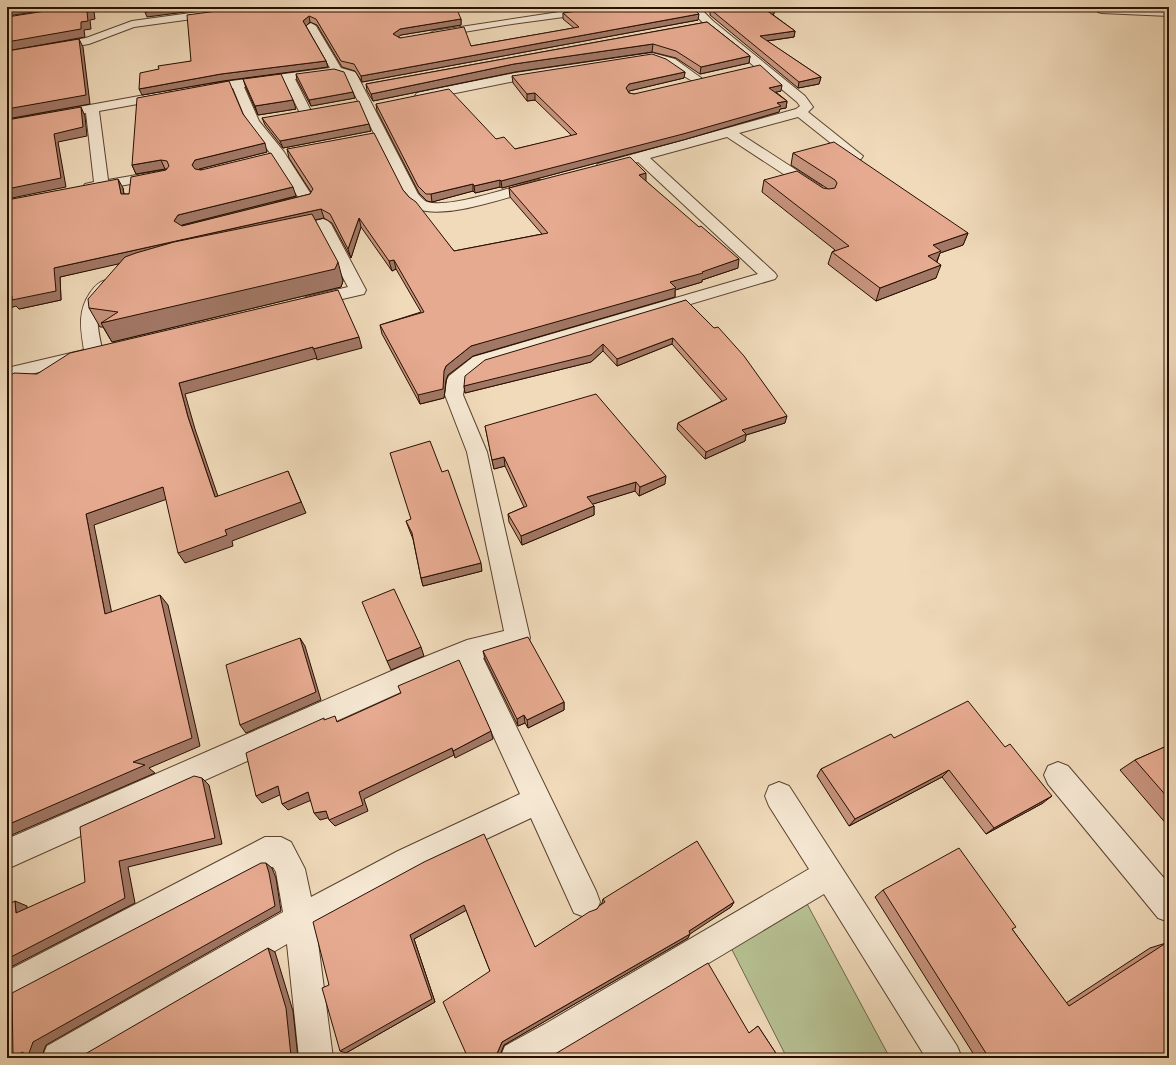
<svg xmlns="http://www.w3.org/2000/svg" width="1176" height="1065" font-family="'IM FELL English',serif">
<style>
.green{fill:#b6c092;stroke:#6e6849}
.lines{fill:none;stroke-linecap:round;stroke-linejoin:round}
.minor-casing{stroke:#59422e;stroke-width:2}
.minor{fill:#f5e7d2;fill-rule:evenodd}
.wall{fill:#c6927c;stroke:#270f00}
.shaded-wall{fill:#a17765;stroke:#270f00}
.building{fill:#e6aa90;stroke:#270f00}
</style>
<rect width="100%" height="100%" fill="#f0daba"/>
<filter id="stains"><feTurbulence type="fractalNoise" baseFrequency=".005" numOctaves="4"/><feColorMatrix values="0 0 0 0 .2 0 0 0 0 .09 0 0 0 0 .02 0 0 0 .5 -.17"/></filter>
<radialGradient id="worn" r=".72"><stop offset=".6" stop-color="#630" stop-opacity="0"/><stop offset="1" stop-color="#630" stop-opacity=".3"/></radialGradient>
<polygon class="green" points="806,902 890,1058 787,1058 726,938"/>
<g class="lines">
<g class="minor-casing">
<g id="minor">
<polygon points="235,7 263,7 258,10 134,27 89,44 7,58 7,52 86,38 132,21"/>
<polygon points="592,7 620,7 615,10 512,24 434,37 429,34 434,31"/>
<polygon points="688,7 699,7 713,21 805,96 813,107 808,112 863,156 861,159 851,159 798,117 739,133 821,186 823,189 821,192 816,193 811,192 727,137 650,158 775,273 777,276 775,279 485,365 465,382 463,395 487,452 530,638 527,646 483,658 596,891 600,902 596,913 585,917 574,913 531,818 418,871 316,927 333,1058 299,1058 287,944 91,1058 42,1058 47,1046 283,912 276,872 273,867 267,867 7,1004 7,971 265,837 281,837 291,842 305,869 311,897 398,851 520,794 461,665 7,869 7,839 412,662 467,640 504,631 467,452 445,395 447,380 449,376 473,357 758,274 638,162 603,171 598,170 596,167 598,164 796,109 800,106 797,102 705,25"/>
<polygon points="1095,7 1169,10 1169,16 1102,13 1098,12"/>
<path d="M311,23L316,26L341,68L355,72L357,75L418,194C421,197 424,201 427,202C451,209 513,186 539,180L544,181L546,184L544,187C514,195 447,220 418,209C412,207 408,201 405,196L346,77L336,74L295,79L312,113L310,116H302L300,113L284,81L244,87L259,121L284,152L314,199L312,202C301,205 287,211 276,208L274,205L276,202L298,197L273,157L247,122L233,88L201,93L197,92L195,89L197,86L201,85L330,68L306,26Z"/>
<path d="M652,53L675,59L704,80L702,83C691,85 668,62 652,59L515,81L421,100L417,99L415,96L417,93L421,92L515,73Z"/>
<polygon points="167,91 171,92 173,95 171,98 99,111 108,180 160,171 165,172 167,175 165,178 160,179 90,191 85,190 83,187 85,184 94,182 86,113 7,128 7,120"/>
<polygon points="323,219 328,221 331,224 366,290 364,294 312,306 306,305 304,301 306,297 348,287 318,230 289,236 284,234 281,231 284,228"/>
<path d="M106,280L112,281L114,285C111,290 105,294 102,300C93,316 100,337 103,354L100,358L91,359L7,380V368L84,350C81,330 77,312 90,293C94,287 98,282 106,280Z"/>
<polygon points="1058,762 1068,766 1169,884 1169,922 1158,918 1048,784 1044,775 1048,766"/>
<polygon points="779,782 789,786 957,1046 962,1058 926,1058 824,894 550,1058 500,1058 505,1046 545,1024 809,869 769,806 765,796 769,786"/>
</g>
</g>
<use href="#minor" class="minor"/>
</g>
<g class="wall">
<polygon points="247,7 461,19 461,25 401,35 398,36 400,38 471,46 574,28 563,19 563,13 698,20 362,82 355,71 342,67 317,25 310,22 306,26 326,61 328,67 223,81 142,95 159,69 191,61"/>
<polygon points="551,7 582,7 555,11"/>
<polygon points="1065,7 1095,7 1094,9"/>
<polygon points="1142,7 1169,7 1169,8"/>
<polygon points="710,9 774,14 772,14 795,31 794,37 767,41 821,77 819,84 798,88 710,15"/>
<polygon points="707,22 750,56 749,63 700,74 676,58 652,52 515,72 373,101 367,91 366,84"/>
<polygon points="685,72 684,78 629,91 628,91 629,93 634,94 781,91 776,92 787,101 786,108 780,109 779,112 683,140 502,188 500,187 475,193 473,191 432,202 427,201 419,193 377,111 376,104 496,139 515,149 572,136 535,100 527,101 513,83 512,76"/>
<polygon points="296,74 355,98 311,106 297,80"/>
<polygon points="243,79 296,109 258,115 246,88"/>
<polygon points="243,114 267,152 199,169 198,169 296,196 182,225 181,225 182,226 310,194 311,192 289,158 287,149 403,190 454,251 542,234 510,197 509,188 646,181 738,268 702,280 702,282 675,290 675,297 473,356 448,375 446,380 444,398 420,404 382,334 380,325 421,312 396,269 392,271 361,227 351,258 332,223 324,218 315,220 343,281 341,287 112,342 103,327 100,327 89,308 120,263 60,277 61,300 19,309 16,306 123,188 124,194 129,194 167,169 165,169 136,174 132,165"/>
<polygon points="262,118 371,131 283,148 265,125"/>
<polygon points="793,153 968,233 963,245 940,253 937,262 936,278 876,301 828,264 832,252 835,250 762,192 764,180 828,189 791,165"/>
<polygon points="686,300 785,423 746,435 745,441 705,459 677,429 678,423 722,401 672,344 617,366 603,351 591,362 465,393 464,386"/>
<polygon points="485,426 665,484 639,496 635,491 592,504 594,506 594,515 522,545 509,522 508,514 524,507 505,466 494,469"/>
<polygon points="406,521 482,571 423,586 421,578 413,539 409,529"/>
<polygon points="483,651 564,702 564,710 528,728 525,723 518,726 485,659"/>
<polygon points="894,738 1043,803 986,834 942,777 849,826 817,776 821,769"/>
<polygon points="1169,745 1169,827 1120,770 1135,760"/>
<polygon points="424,862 535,947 597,909 602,903 603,899 734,902 731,907 690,933 688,938 504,1045 499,1056 550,1057 749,1033 758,1026 779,1058 468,1058 490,971 466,910 414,939 435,1002 346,1053 329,985"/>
<polygon points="883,890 1012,929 1066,1003 1150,948 1166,943 1169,1058 976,1058 875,897"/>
</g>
<g class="shaded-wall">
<polygon points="15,7 68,7 7,16 7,8"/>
<polygon points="91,7 92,7 94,12 95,19 90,20 91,29 84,30 85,37 7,51 7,42 81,22 87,12"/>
<polygon points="179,7 224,7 147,17 145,12"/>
<polygon points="555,7 582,7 555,11"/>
<polygon points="775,8 774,14 766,16 766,10"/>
<polygon points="699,14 698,20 362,82 361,76"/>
<polygon points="309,16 310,22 305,27 303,21"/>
<polygon points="461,19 461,25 401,35 394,40 393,34 400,29"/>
<polygon points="795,31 794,37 759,42 760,36"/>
<polygon points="79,39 83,47 90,104 7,119 7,109"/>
<polygon points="653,44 652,52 515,72 373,101 371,94 514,64"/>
<polygon points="750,56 749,63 700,74 701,67"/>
<polygon points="326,61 328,67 223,81 142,95 139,89 221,74"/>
<polygon points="685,72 684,78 629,91 626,94 626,88 629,84"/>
<polygon points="821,77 819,84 798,88 799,82"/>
<polygon points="782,85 781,91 768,94 769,88"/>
<polygon points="353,92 355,98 311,106 309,100"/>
<polygon points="535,93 535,100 527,101 527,94"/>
<polygon points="293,100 296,109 258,115 255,106"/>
<polygon points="787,101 786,108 780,109 779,112 683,140 502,188 501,181 777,103"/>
<polygon points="81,107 85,116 87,136 58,142 66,187 7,199 7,189 54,134"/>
<polygon points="369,124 371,131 283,148 280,141"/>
<polygon points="265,143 267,152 199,169 196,174 192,165 195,160"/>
<polygon points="161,160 165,169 136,174 132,165"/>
<polygon points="646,173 646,182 639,175"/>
<polygon points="118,179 123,188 125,203 121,194"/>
<polygon points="500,180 500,187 475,193 474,186"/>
<polygon points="473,184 473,191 432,202 431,194"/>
<polygon points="293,187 296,196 182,225 178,230 174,221 178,215"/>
<polygon points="321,209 324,218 60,277 61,300 19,309 16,306 7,309 7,298 54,268"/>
<polygon points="359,218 361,227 351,258 348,249"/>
<polygon points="968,233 963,245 940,253 936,263 928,256 933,245"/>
<polygon points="739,259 738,268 702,280 702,282 675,290 675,297 473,356 448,375 446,380 444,398 420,404 418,395 444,371 446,366 471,346 670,282"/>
<polygon points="394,260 396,269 392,271 389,261"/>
<polygon points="338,262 343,281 341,287 112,342 101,323"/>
<polygon points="941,265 936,278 876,301 880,288"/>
<polygon points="359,337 362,348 317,360 313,349"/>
<polygon points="673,338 672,344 617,366 617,359"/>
<polygon points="603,344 603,351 591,362 465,393 464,386"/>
<polygon points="313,347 317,358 185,394 195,429 222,508 215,497 188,417 179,383"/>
<polygon points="787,416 785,423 746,435 745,441 705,459 706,452 742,430"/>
<polygon points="504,457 505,466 494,469 492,460"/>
<polygon points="288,471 306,513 232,541 233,546 185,563 178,553 225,530"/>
<polygon points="666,476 665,484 639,496 640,487"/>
<polygon points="636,482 635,491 587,506 587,497"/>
<polygon points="163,487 170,498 94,525 114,624 105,614 86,514"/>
<polygon points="594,506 594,515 522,545 521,536"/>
<polygon points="481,563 482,571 423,586 421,578"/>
<polygon points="160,595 168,605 200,746 149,768 155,773 7,837 7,825 133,762"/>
<polygon points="300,638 305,646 321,700 246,733 240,725"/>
<polygon points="421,647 424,656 391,670 387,661"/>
<polygon points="564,702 564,710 528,728 527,720"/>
<polygon points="524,715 525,723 518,726 517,719"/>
<polygon points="491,731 493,739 455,758 453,751"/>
<polygon points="452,748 454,755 364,799 368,811 335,826 329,820 359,792"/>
<polygon points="949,770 942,777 849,826 855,819"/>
<polygon points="202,778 209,785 222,844 128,867 135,903 7,969 7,959 119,861"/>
<polygon points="278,786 284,793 262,803 256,796"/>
<polygon points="308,792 314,799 288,810 282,804"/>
<polygon points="1052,796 1043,803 986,834 994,828"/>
<polygon points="326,811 331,817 320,820 314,813"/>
<polygon points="266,863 272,868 276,878 281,911 46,1045 41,1058 18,1058 13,1057"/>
<polygon points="15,901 27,906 28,918 16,913"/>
<polygon points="734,902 731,907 687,936 689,931"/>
<polygon points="464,905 467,910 414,939 435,1002 346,1053 340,1051 410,935"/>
<polygon points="690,934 688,938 504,1045 499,1058 496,1056 502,1042"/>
<polygon points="268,948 275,952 293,1011 298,1058 291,1056"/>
</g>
<g class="building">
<polygon points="71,7 91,7 92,11 87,12 88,21 81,22 81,29 7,42 7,17"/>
<polygon points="145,7 179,7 145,12"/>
<polygon points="247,7 456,7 461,19 400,29 393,34 400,38 464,27 471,46 579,27 563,13 606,7 692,7 699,14 361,76 354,64 341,61 316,19 309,16 303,21 326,61 221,74 139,89 140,73 159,69 158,66 191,61 187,15"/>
<polygon points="728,7 773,7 775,8 766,10 795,31 760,36 821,77 799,82 710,9"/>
<polygon points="707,22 750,56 701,67 676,51 653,44 514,64 371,94 366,84"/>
<polygon points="79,39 86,95 7,109 7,51"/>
<polygon points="652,54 666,59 685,72 629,84 626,88 629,93 634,94 760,65 782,85 769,88 787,101 777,103 781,106 683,134 501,181 500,180 474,186 473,184 431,194 426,194 418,186 376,104 449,89 496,139 504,137 515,149 577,134 535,93 527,94 512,76"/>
<polygon points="334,69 344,72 353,92 309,100 296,74"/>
<polygon points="281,74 293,100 255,106 243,79"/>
<polygon points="229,81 243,114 265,143 195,160 192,165 195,169 201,170 271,153 293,187 178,215 174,221 182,226 310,194 313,189 287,149 374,133 403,190 409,197 416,202 454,251 548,233 509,188 630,157 646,173 639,175 699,227 701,226 739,259 702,272 703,273 670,282 676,288 471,346 446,366 444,371 443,389 418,395 380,325 424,312 394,260 389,261 359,218 348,249 330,214 321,209 54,268 56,291 12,300 12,296 7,298 7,200 118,179 121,194 129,194 131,177 166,170 169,166 167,161 161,160 132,165 137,98"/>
<polygon points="359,101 369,124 280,141 262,118"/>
<polygon points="81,107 83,127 54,134 61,178 7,189 7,120"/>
<polygon points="834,142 968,233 933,245 941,251 928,256 941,265 880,288 832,252 849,246 764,180 797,171 823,188 829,189 835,188 837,183 835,180 793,153"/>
<polygon points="312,214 338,262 335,269 101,323 118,312 89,308 88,299 125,257 136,253 174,242"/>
<polygon points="338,290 359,337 313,349 313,347 179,383 188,417 215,497 288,471 301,502 225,530 227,535 178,553 163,487 86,514 105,614 160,595 192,738 133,762 145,765 7,825 7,378 14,373 37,374 70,353"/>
<polygon points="686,300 714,328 718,327 744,356 787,416 742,430 746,434 706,452 678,423 727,399 673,338 617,359 603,344 591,355 464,386 465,376 485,360"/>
<polygon points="596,394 666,476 640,487 636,482 587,497 594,506 521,536 508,514 527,506 504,457 492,460 485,426"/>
<polygon points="430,441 442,472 448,470 481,563 421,578 412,533 406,521 411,519 390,453"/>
<polygon points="394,589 421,647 387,661 362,602"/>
<polygon points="528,637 564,702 527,720 524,715 517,719 483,651"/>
<polygon points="300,638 316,692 240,725 226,665"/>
<polygon points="459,660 491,731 453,751 452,748 359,792 363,805 329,820 326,811 314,813 308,792 282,804 278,786 256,796 246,753 324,718 324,720 335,716 337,722 401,693 398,686"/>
<polygon points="968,701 1005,747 1010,744 1052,796 994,828 949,770 855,819 821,769 891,734 894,738"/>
<polygon points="1169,745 1169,799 1135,760"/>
<polygon points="194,776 202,778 215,838 119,861 125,898 7,959 7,905 15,901 16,913 85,882 80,827"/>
<polygon points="484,834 535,947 589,912 597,909 599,906 605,902 603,899 697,841 734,902 689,931 690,934 502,1042 496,1056 550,1057 708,963 749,1033 758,1026 779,1058 468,1058 443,1002 490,971 464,905 410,935 432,999 340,1051 322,988 329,985 313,922 424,862"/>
<polygon points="959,848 1016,927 1012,929 1069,1006 1166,943 1169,946 1169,1058 989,1058 883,890"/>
<polygon points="261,863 266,863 269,873 275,906 33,1042 28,1056 80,1057 268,948 286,1008 291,1056 296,1058 23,1058 23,1052 13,1057 12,993"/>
</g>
<rect width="1176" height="1065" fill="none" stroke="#f0daba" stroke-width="24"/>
<rect x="8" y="8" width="1160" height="1049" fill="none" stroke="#270f00" stroke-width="2"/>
<rect x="12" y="12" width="1152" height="1041" fill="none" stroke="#270f00"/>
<rect width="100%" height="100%" filter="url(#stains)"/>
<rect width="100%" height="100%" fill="url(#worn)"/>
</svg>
